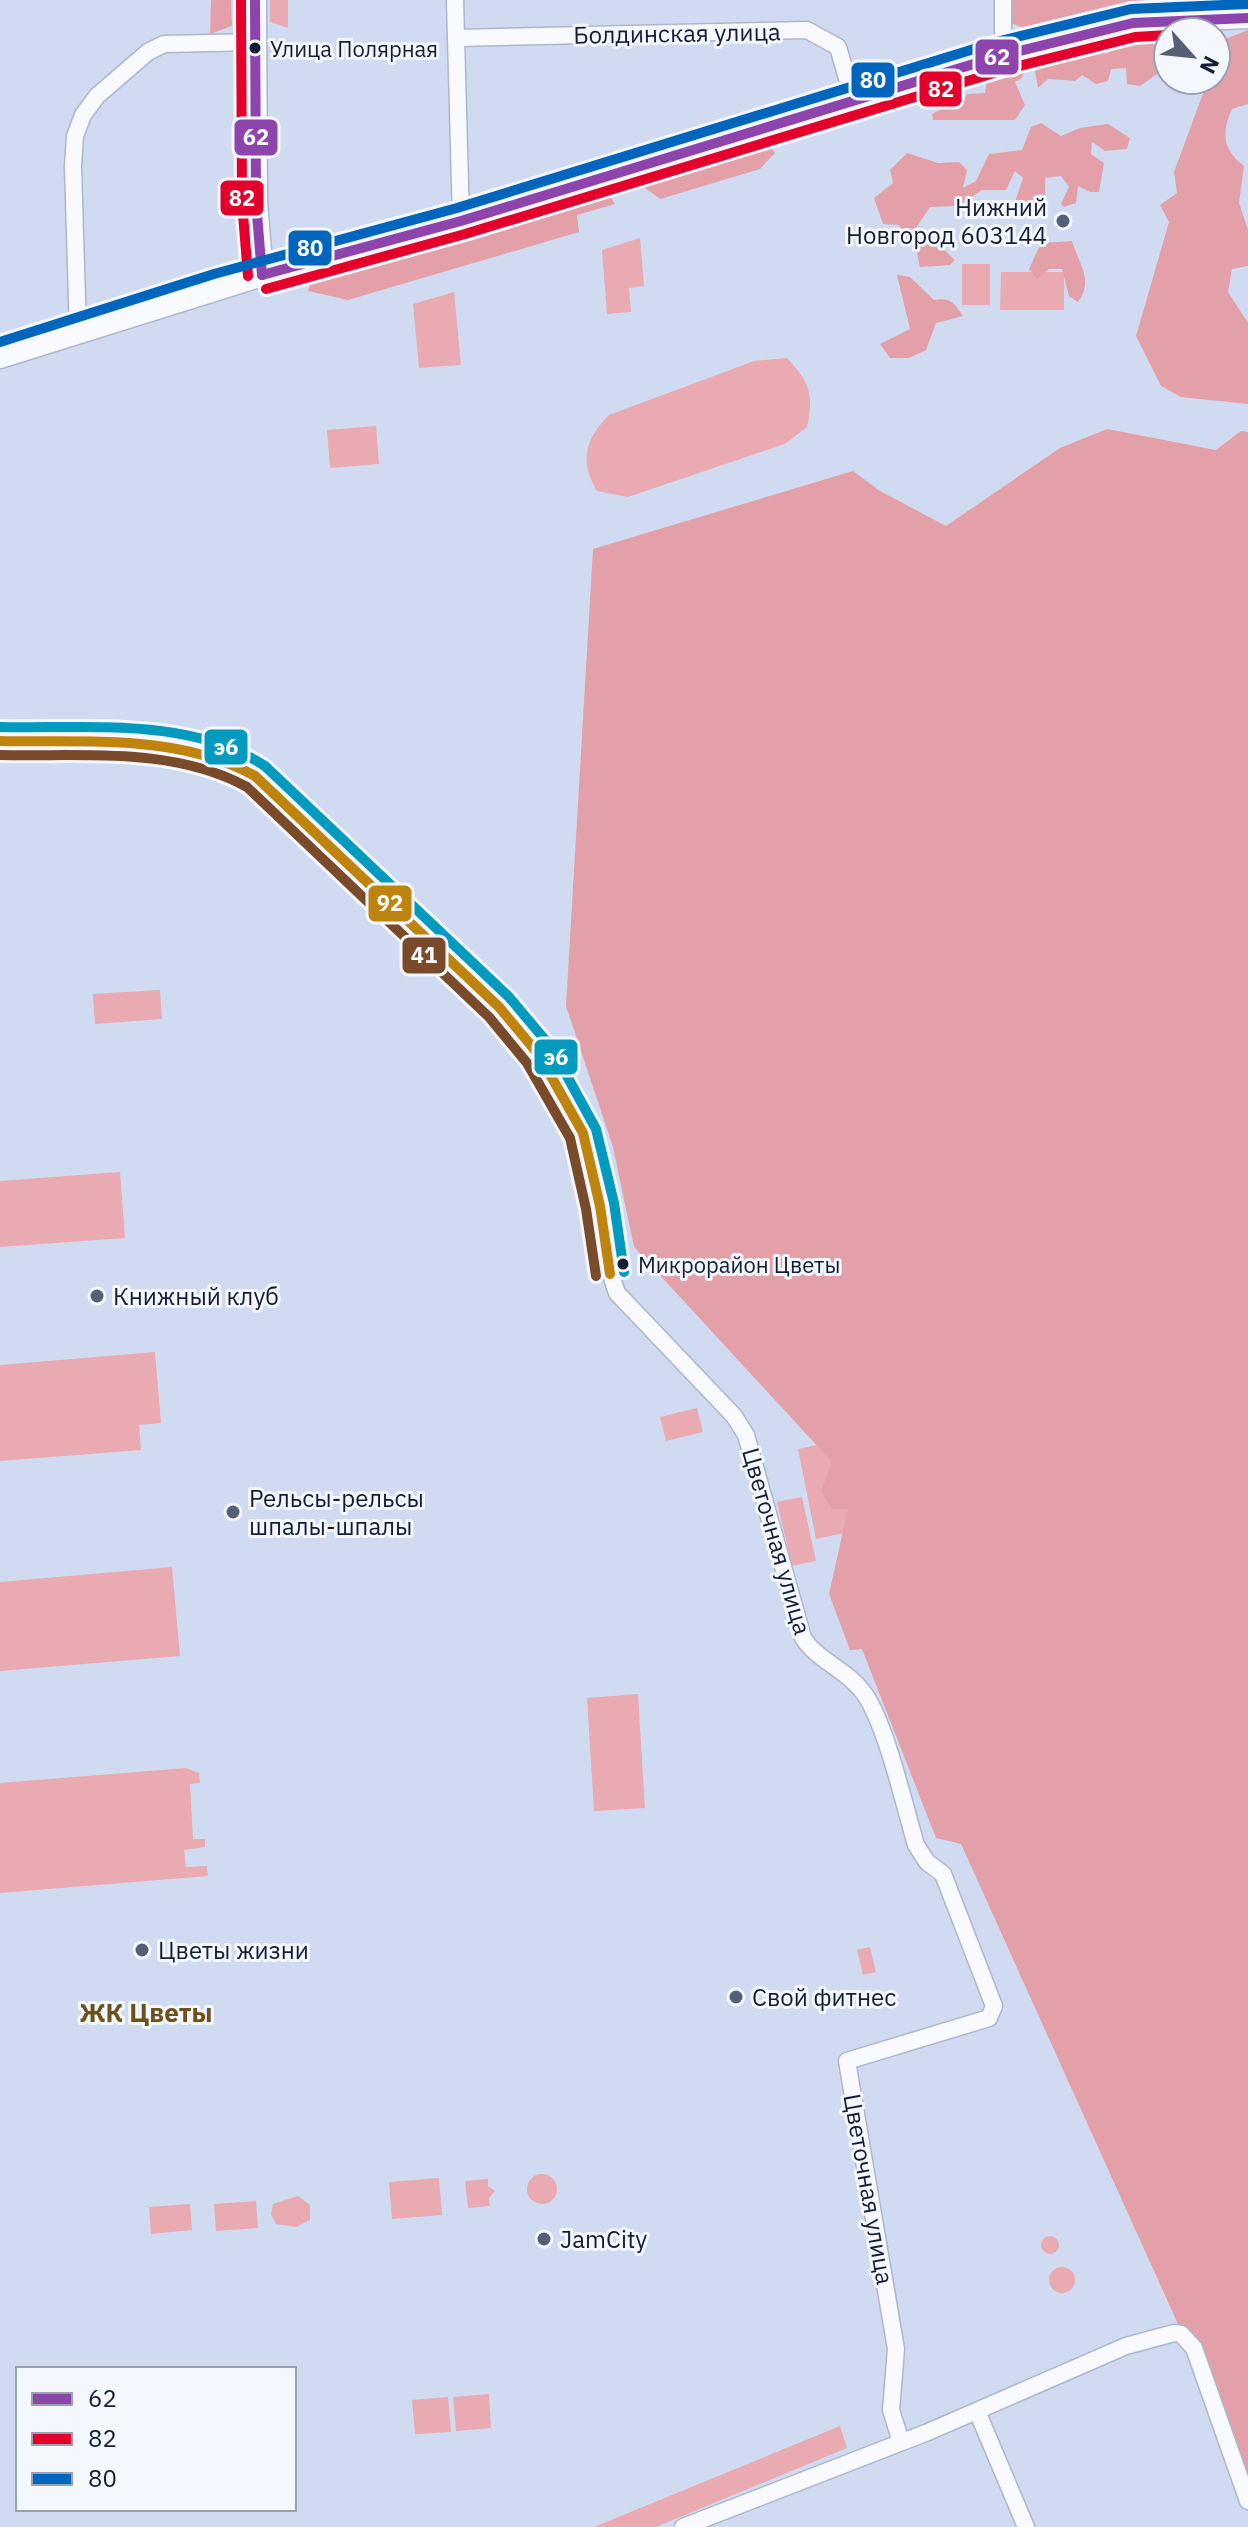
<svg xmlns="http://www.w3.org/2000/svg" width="1248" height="2527" font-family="'IBM Plex Sans',sans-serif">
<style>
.green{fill:#eaaab1}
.forest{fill:#e4a0a8}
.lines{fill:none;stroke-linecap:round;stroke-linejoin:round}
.minor-casing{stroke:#acb7cd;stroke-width:19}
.tertiary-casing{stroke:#acb7cd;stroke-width:23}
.secondary-casing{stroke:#acb7cd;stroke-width:25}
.minor{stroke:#f8fafd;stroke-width:16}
.tertiary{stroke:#f8fafd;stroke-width:20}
.secondary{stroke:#f8fafd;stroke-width:22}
.bus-1-casing{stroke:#f4f8fe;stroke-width:16}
.bus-2-casing{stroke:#f4f8fe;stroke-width:16}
.bus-3-casing{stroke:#f4f8fe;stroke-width:16}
.bus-4-casing{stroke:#f4f8fe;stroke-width:16}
.bus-5-casing{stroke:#f4f8fe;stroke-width:16}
.bus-6-casing{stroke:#f4f8fe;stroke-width:16}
.bus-1{stroke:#8e44ad;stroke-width:10}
.bus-2{stroke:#e4002b;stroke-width:10}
.bus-3{stroke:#0065bd;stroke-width:10}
.bus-4{stroke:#be840e;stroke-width:10}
.bus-5{stroke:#7a4b2a;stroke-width:10}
.bus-6{stroke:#029bbf;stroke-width:10}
.bus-dot{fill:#131e36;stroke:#f4f8fe;stroke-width:3}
.poi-dot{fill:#556077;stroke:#f4f8fe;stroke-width:3}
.labels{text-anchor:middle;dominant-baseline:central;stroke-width:6;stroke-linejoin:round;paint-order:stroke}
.bus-label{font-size:22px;fill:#131e36;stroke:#f4f8fe;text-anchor:start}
.street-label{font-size:24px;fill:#131e36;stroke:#f4f8fe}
.poi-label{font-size:24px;fill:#131e36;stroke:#f4f8fe;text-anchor:start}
.neighbourhood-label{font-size:26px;font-weight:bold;fill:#6c521a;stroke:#f4f8fe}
.line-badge{stroke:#f4f8fe;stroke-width:3}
.badge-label{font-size:22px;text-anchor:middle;font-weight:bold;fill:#fff}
</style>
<rect width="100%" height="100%" fill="#d0dbf1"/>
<g class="green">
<polygon points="270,0 288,0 288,28 270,22"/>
<polygon points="640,238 644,286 629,288 631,312 607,314 602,250"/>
<rect x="962" y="264" width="28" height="41"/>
<polygon points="1001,272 1064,272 1064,310 1000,310"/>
<polygon points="454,292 461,365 419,368 413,304"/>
<path d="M787,358C810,382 814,395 807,427L785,444L628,497L597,491C579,461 585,439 609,415L754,361Z"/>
<polygon points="376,426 379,464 330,468 327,430"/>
<polygon points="160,990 162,1019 95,1024 93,994"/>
<polygon points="120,1172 125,1238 0,1247 0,1181"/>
<polygon points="155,1352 161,1423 139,1425 141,1450 0,1461 0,1365"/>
<polygon points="697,1408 703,1432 666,1441 660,1417"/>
<polygon points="836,1441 854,1531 816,1539 798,1449"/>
<polygon points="802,1497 816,1561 792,1566 777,1502"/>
<polygon points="172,1567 180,1656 0,1671 0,1582"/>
<polygon points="638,1694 645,1808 594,1811 587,1698"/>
<polygon points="186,1768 199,1773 200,1783 190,1784 193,1839 205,1839 205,1847 184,1850 186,1867 207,1866 208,1876 0,1893 0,1783"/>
<polygon points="870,1947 876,1972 863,1975 857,1950"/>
<circle cx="542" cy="2189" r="15"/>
<polygon points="439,2178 442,2215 392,2219 389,2182"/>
<polygon points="488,2179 488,2186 495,2191 489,2198 490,2206 468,2208 465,2181"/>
<polygon points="298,2196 310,2205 310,2220 296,2227 276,2224 271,2214 273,2204"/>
<polygon points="256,2201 258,2228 216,2231 214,2204"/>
<polygon points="190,2204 192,2230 151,2234 149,2207"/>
<circle cx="1050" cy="2245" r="9"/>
<circle cx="1062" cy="2280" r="13"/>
<polygon points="489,2394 491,2428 456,2431 453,2397"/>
<polygon points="448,2397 451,2432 415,2434 412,2400"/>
<polygon points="840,2426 847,2448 656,2527 594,2527"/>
</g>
<g class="forest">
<polygon points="211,0 231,0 232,26 210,34"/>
<path d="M1011,0H1144L1133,11L1123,6L1112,15L1095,13L1078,22C1060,15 1047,20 1031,31L1011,23Z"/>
<polygon points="1151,27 1183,32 1168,32 1168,66 1140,86 1127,84 1126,68 1111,69 1108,81 1096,84 1082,75 1075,81 1048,79 1038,88 1035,71 1041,66 1039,59 1046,49 1062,55 1072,44 1088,40 1106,54 1118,41 1141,40"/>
<path d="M1248,30V104L1232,109C1221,133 1223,150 1244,166L1239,203L1248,230V266L1232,269L1228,292L1248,323V404L1181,397L1161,386L1136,336L1169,222L1160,205L1177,193L1174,172L1208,80H1216L1218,42Z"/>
<polygon points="1015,58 1026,65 1022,78 1015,82 1025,105 1015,120 933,120 932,114 949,105 960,108 967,94 985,93 988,73 1005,68"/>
<polygon points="1041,123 1061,136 1080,128 1108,124 1130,138 1127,149 1105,151 1092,142 1091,154 1104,163 1099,192 1090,192 1078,186 1076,203 1064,207 1061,204 1069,187 1061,176 1045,178 1045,202 1033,207 1015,202 1023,178 1015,171 1006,190 982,190 959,206 930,207 916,228 919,240 942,248 955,260 950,265 920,267 916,249 905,241 899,225 883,224 874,198 893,183 890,170 907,153 938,163 959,162 967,170 963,188 976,181 989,154 1022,150 1031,127"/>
<polygon points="765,140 775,153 760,169 660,199 637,182"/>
<polygon points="606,190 615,204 577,215 579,232 348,300 308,291 312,276"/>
<path d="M1072,241C1079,264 1094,280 1078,302L1069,296L1062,269H1049L1037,279L1029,269L1041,243Z"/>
<path d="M897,275L910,277L934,300C951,297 954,303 963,316L936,323L926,350L909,358H890L880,344L910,329Z"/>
<polygon points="1107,429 1216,450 1241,431 1248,432 1248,2479 961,1844 936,1838 862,1649 850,1650 829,1594 848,1509 832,1509 821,1491 832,1462 634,1247 613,1147 566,1006 593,549 853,471 880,491 946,526 1060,448"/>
</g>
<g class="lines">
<g class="minor-casing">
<g id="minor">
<polyline points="455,0 461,221"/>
<polyline points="456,38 807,30 838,47 853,99"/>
<polyline points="1003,55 1003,0"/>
<polyline points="78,333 73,166 75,136 83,115 97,96 148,52 164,44 256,42"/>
<path d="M0,741C74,744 194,732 255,776C311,829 366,883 422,936C486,997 549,1048 583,1133C603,1184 598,1242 617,1293L734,1416L746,1435L803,1638C818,1661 847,1670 863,1692C885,1720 905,1808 916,1845L927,1862L943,1874L994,2006L989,2018L847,2061L896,2349L891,2410L901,2442"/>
<polyline points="977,2411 1026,2527"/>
<polyline points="683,2527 928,2432 1126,2346 1174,2333 1181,2334 1194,2348 1248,2501"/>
</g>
</g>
<g class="tertiary-casing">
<polyline id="tertiary" points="262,275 461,221 1003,55 1133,23 1248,18"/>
</g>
<g class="secondary-casing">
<polyline id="secondary" points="0,357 262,275 256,202 255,0"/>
</g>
<use href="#minor" class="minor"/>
<use href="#tertiary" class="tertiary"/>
<use href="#secondary" class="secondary"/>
<g class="bus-1-casing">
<g id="bus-1">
<polyline points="255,0 256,202 262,275"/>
<polyline points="262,275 461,221 1003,55 1133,23 1248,18"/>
</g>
</g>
<g class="bus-2-casing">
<g id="bus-2">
<polyline points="241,0 242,202 248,276"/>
<polyline points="266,289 465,234 1007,69 1135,37 1168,35"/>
</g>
</g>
<g class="bus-3-casing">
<polyline id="bus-3" points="0,342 214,274 457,208 1000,41 1131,9 1247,4"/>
</g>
<g class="bus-4-casing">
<path id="bus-4" d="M0,741C86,743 177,733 255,776L499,1007L539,1055L583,1133L600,1206L610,1274"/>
</g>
<g class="bus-5-casing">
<path id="bus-5" d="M0,755C82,757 172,746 247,787L489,1017L527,1063L570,1138L586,1209L596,1276"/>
</g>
<g class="bus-6-casing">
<path id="bus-6" d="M0,727C87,729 188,716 265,766L509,997L551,1047L596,1129L614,1203L624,1272"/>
</g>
<use href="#bus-1" class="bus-1"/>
<use href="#bus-2" class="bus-2"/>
<use href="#bus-3" class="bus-3"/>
<use href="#bus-4" class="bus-4"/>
<use href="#bus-5" class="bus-5"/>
<use href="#bus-6" class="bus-6"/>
</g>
<g class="bus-dot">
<circle cx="255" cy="48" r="7"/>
<circle cx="623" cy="1264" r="7"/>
</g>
<g class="poi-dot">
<circle cx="1063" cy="221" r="8"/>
<circle cx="97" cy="1296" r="8"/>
<circle cx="233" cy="1512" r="8"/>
<circle cx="142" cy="1950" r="8"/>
<circle cx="736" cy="1997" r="8"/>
<circle cx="544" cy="2239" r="8"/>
</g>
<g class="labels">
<g class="bus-label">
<text x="270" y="48">Улица Полярная</text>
<text x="638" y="1264">Микрорайон Цветы</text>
</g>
<g class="street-label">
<text transform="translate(677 33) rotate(-1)">Болдинская улица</text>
<text transform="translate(777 1541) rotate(74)">Цветочная улица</text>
<text transform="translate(869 2189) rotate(80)">Цветочная улица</text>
</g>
<g class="poi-label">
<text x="1047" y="207" text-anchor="end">Нижний<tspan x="1047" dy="28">Новгород 603144</tspan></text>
<text x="113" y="1296">Книжный клуб</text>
<text x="249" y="1498">Рельсы-рельсы<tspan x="249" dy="28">шпалы-шпалы</tspan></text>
<text x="158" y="1950">Цветы жизни</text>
<text x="752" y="1997">Свой фитнес</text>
<text x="560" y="2239">JamCity</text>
</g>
<g class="neighbourhood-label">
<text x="146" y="2012">ЖК Цветы</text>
</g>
</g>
<g class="line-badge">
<rect x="974" y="38" width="46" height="38" rx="8" fill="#8e44ad"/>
<rect x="850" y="61" width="46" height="38" rx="8" fill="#0065bd"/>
<rect x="918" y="70" width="45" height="38" rx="8" fill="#e4002b"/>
<rect x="233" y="118" width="46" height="39" rx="8" fill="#8e44ad"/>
<rect x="219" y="179" width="46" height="38" rx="8" fill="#e4002b"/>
<rect x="287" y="229" width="46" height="38" rx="8" fill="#0065bd"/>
<rect x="203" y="728" width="46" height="38" rx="8" fill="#029bbf"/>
<rect x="367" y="884" width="46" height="39" rx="8" fill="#be840e"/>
<rect x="401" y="936" width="46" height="39" rx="8" fill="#7a4b2a"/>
<rect x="533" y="1038" width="46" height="38" rx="8" fill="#029bbf"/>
</g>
<g class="badge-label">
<text x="997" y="65">62</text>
<text x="873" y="88">80</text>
<text x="941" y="97">82</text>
<text x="256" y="145">62</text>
<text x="242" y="206">82</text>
<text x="310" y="256">80</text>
<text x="226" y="755">э6</text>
<text x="390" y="911">92</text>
<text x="424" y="963">41</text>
<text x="556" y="1065">э6</text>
</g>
<rect x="16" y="2367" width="280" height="144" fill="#f4f8fe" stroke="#9aa1ae" stroke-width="2"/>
<rect x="32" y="2393" width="40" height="12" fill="#8e44ad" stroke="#9aa1ae" stroke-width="2"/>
<text x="88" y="2407" font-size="24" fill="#131e36">62</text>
<rect x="32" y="2433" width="40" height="12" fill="#e4002b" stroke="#9aa1ae" stroke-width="2"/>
<text x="88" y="2447" font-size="24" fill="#131e36">82</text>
<rect x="32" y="2473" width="40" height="12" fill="#0065bd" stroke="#9aa1ae" stroke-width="2"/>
<text x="88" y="2487" font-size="24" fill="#131e36">80</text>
<g transform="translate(1192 56) rotate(117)"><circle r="38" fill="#f4f8fe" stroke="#9aa1ae" stroke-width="2"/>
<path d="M0-6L14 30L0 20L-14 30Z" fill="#556077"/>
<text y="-12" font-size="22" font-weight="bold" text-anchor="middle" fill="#131e36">N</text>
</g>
</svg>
